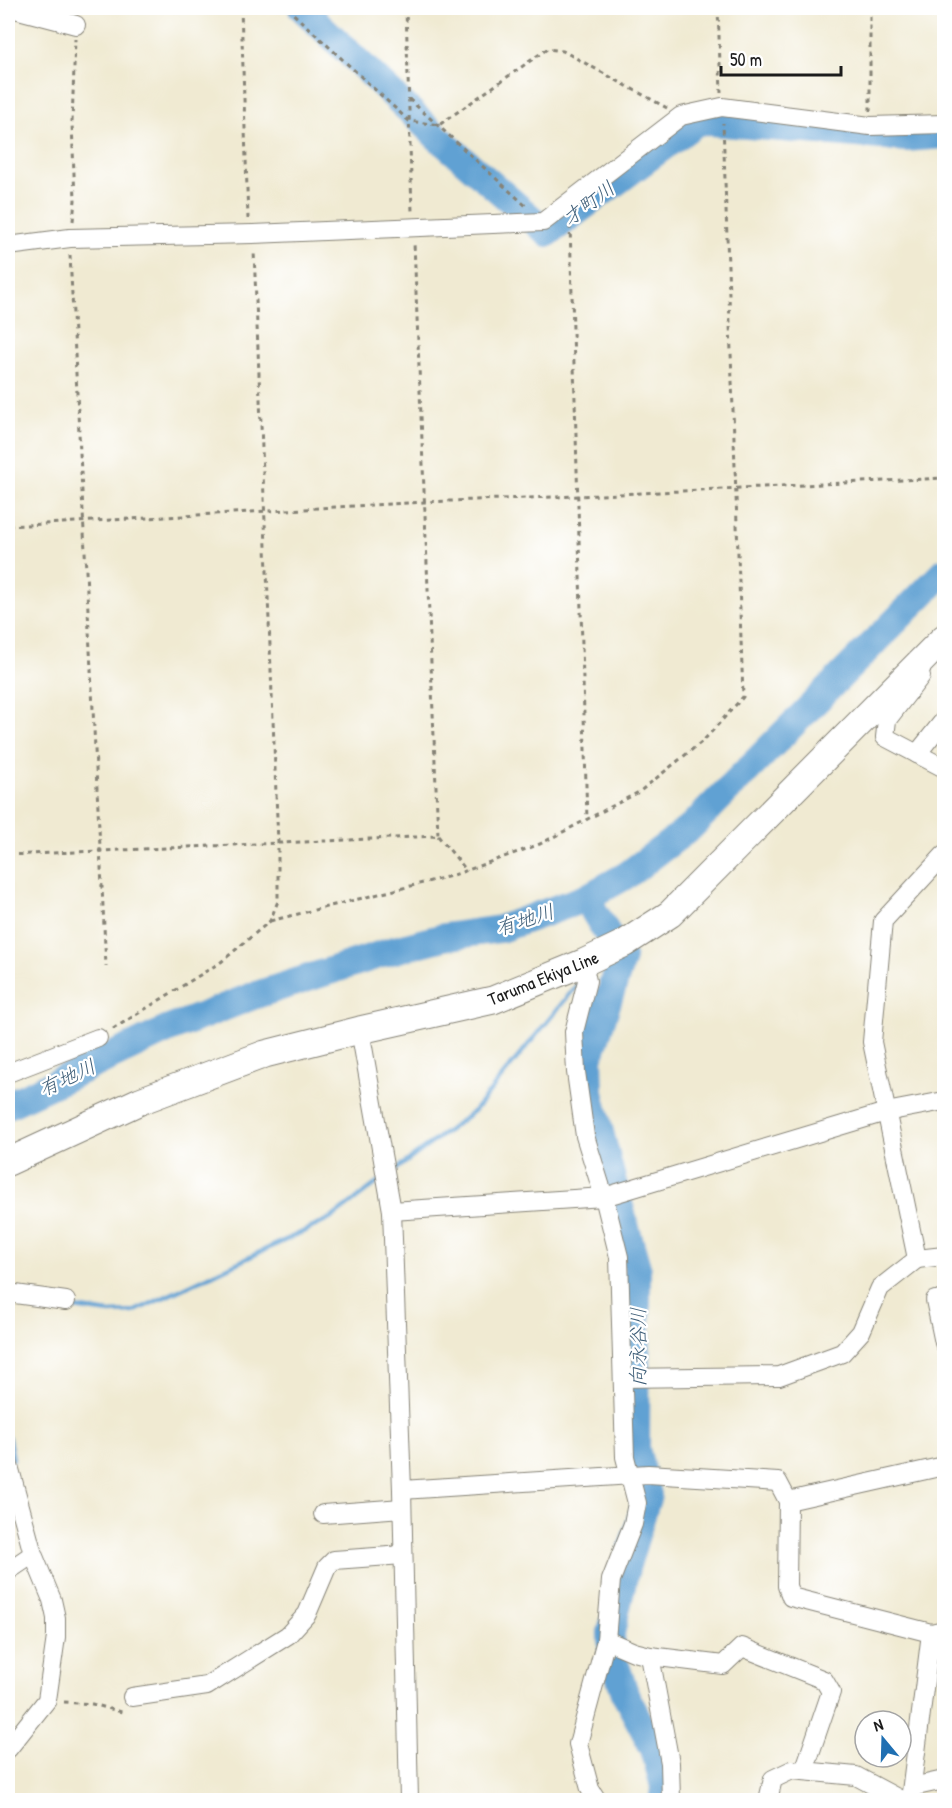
<svg xmlns="http://www.w3.org/2000/svg" width="952" height="1808" font-family="'Patrick Hand','Klee One',sans-serif">
<style>
.lines{fill:none;stroke-linecap:round;stroke-linejoin:round}
.stream{stroke:#60a1d3;stroke-width:4.5}
.river{stroke:#60a1d3;stroke-width:28}
.minor-casing{stroke:#868377;stroke-width:20}
.secondary-casing{stroke:#868377;stroke-width:29}
.path{stroke:#868377;stroke-width:3;stroke-dasharray:4.5 4.5;stroke-linecap:butt}
.minor{stroke:#fff;stroke-width:18}
.secondary{stroke:#fff;stroke-width:27}
.labels{text-anchor:middle;dominant-baseline:central;stroke-width:4.5;stroke-linejoin:round;paint-order:stroke}
.street-label{font-size:18px;fill:#1c1c1c;stroke:#fff}
.water-label{font-size:20px;font-style:italic;fill:#3e5e78;stroke:#fff}
</style>
<rect width="100%" height="100%" fill="#fff"/>
<filter id="ink" filterUnits="userSpaceOnUse"><feTurbulence type="fractalNoise" baseFrequency=".0167" numOctaves="2"/><feDisplacementMap in="SourceGraphic" scale="12" xChannelSelector="R" yChannelSelector="G"/><feConvolveMatrix kernelMatrix="1 2 1 2 8 2 1 2 1" color-interpolation-filters="sRGB"/></filter>
<filter id="wash" filterUnits="userSpaceOnUse"><feTurbulence type="fractalNoise" baseFrequency=".008" numOctaves="4" result="noise"/><feDisplacementMap in="SourceGraphic" scale="24" xChannelSelector="R" yChannelSelector="G"/><feGaussianBlur stdDeviation="1.35" result="paint"/><feColorMatrix in="noise" values="0 0 0 0 0 0 0 0 0 0 0 0 0 0 0 0 0 1.4 0 .05"/><feComposite in="paint" operator="in"/></filter>
<g filter="url(#wash)">
<rect width="100%" height="100%" fill="#f0ead2"/>
<g class="lines">
<g class="stream">
<polyline points="601,981 613,985"/>
<polyline points="390,1174 474,1111 578,984"/>
<polyline points="67,1307 110,1313 133,1312 330,1219 381,1180"/>
<polyline points="8,1436 13,1459"/>
</g>
<g class="river">
<polyline points="302,8 436,136 548,233 698,121 906,138 944,135"/>
<polyline points="586,898 622,958 589,1059 590,1093 612,1179 637,1267 636,1449 648,1495 626,1568 611,1633 612,1654 626,1696 654,1749 664,1786 663,1800"/>
<polyline points="8,1105 169,1029 253,996 391,951 444,937 500,929 586,898 627,875 691,827 944,572"/>
</g>
</g>
</g>
<g filter="url(#ink)">
<g class="lines">
<g class="minor-casing">
<g id="minor">
<polyline points="11,8 76,25"/>
<polyline points="8,246 70,238 253,234 543,222 681,116 722,107 870,126 944,124"/>
<polyline points="921,676 887,720 885,737 944,768"/>
<polyline points="917,754 944,720"/>
<polyline points="583,963 587,981 574,1032 576,1072 585,1136 604,1197 619,1257 625,1457 637,1503 633,1524 611,1580 606,1640 578,1744 590,1789 597,1800"/>
<polyline points="360,1030 392,1211 402,1490 409,1800"/>
<polyline points="8,1073 98,1038"/>
<polyline points="392,1211 604,1197 886,1112 944,1101"/>
<polyline points="917,1259 944,1256"/>
<polyline points="8,1293 66,1301"/>
<polyline points="935,1300 944,1343"/>
<polyline points="623,1378 779,1376 842,1353 861,1332 880,1288 917,1259 872,1042 883,921 944,855"/>
<polyline points="8,1462 33,1554 52,1600 56,1618 56,1637 47,1700 8,1749"/>
<polyline points="402,1490 648,1474 778,1482 788,1501 787,1586 791,1597 931,1633 944,1630"/>
<polyline points="788,1501 944,1466"/>
<polyline points="323,1514 402,1508"/>
<polyline points="8,1571 33,1554"/>
<polyline points="606,1640 634,1652 650,1656 723,1665 742,1647 824,1680 831,1692 804,1771"/>
<polyline points="650,1656 670,1763 671,1800"/>
<polyline points="132,1697 207,1686 288,1635 307,1614 327,1567 334,1560 403,1555"/>
<polyline points="912,1787 944,1780"/>
<polyline points="768,1800 773,1779 792,1770 856,1776 901,1800"/>
<polyline points="910,1800 931,1633"/>
</g>
</g>
<g class="secondary-casing">
<polyline id="secondary" points="8,1162 140,1101 265,1054 360,1030 493,1000 583,963 625,943 670,914 944,638"/>
</g>
<g class="path">
<polyline points="241,8 248,219"/>
<polyline points="287,8 409,121 439,125 547,49 563,51 667,108"/>
<polyline points="406,8 412,212"/>
<polyline points="718,8 721,93"/>
<polyline points="409,99 526,206"/>
<polyline points="870,111 870,8"/>
<polyline points="73,221 75,200 72,123 75,39"/>
<polyline points="570,225 587,820"/>
<polyline points="70,255 106,966"/>
<polyline points="8,526 424,502 579,496 944,478"/>
<polyline points="438,836 467,871"/>
<polyline points="8,855 438,836 414,243"/>
<polyline points="270,921 451,876 540,844 639,792 704,740 743,697 723,123"/>
<polyline points="113,1029 221,962 270,921 278,901 278,843 254,251"/>
<polyline points="64,1702 92,1704 122,1712 124,1709"/>
</g>
<use href="#minor" class="minor"/>
<use href="#secondary" class="secondary"/>
</g>
</g>
<g class="labels">
<g class="street-label">
<text transform="translate(543 978) rotate(-22)">Taruma Ekiya Line</text>
</g>
<g class="water-label">
<text transform="translate(588 203) rotate(-37)">才町川</text>
<text transform="translate(525 919) rotate(-18)">有地川</text>
<text transform="translate(67 1077) rotate(-25)">有地川</text>
<text transform="translate(637 1347) rotate(-90)">向永谷川</text>
</g>
</g>
<rect width="952" height="1808" fill="none" stroke="#fff" stroke-width="30"/>
<g transform="translate(883 1739) rotate(341)"><circle r="28" fill="#ffffff" stroke="#a4a4a4" stroke-width="1.5"/>
<path d="M0-4.5L10 22L0 15L-10 22Z" fill="#1f6fb2"/>
<text y="-9" font-size="16" font-weight="bold" text-anchor="middle" fill="#1c1c1c">N</text>
</g>
<path d="M721 66v9h120v-9" fill="none" stroke="#1c1c1c" stroke-width="3"/>
<text x="730" y="66" font-size="18" fill="#1c1c1c" stroke="#ffffff" stroke-width="4.5" paint-order="stroke">50 m</text>
</svg>
